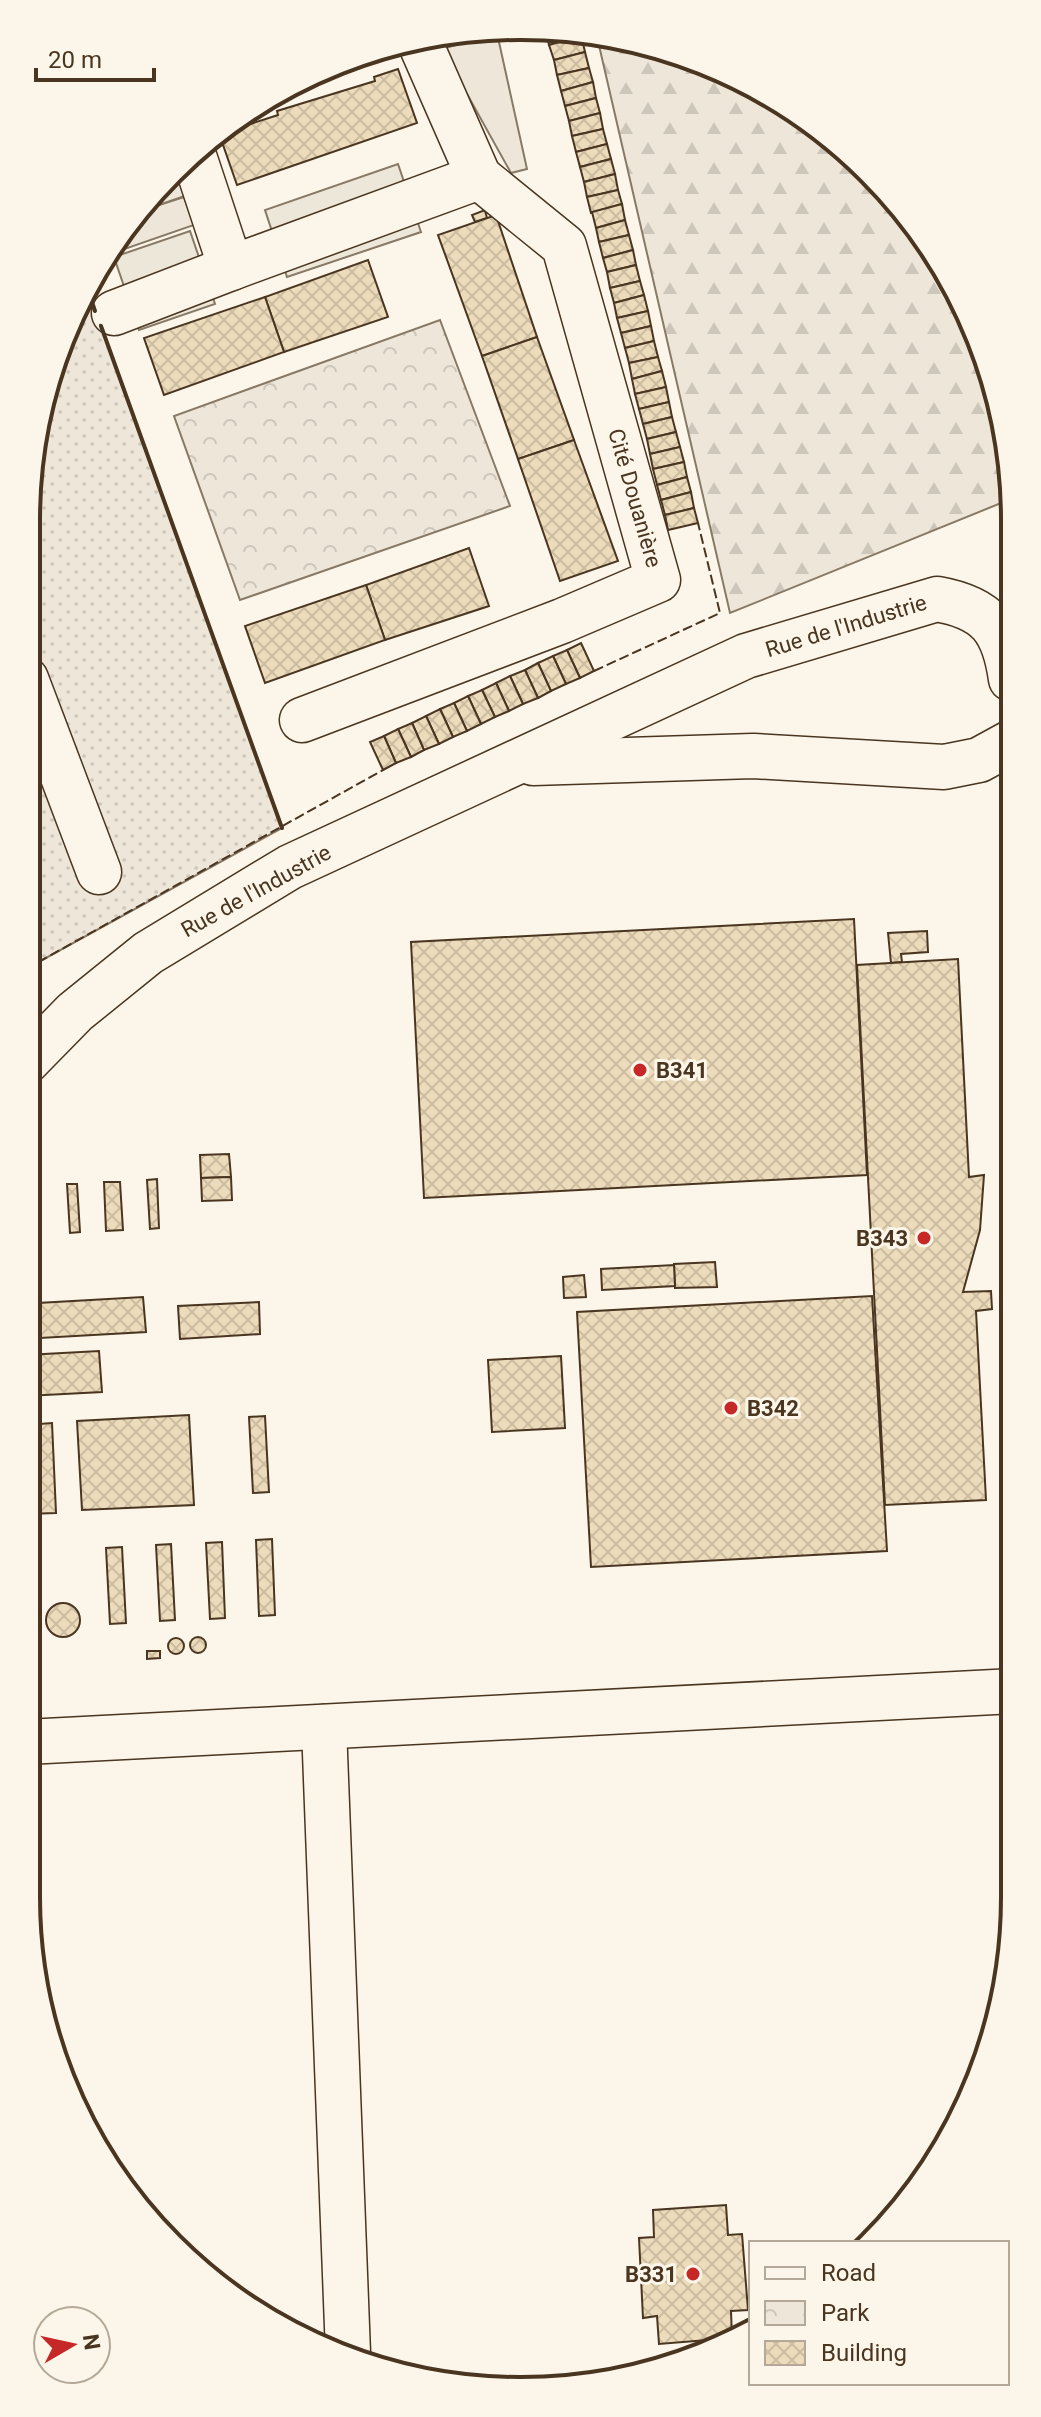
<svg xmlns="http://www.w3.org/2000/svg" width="1041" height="2417" font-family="Roboto,sans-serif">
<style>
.grass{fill:#ede6d9;stroke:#887966;stroke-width:2}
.forest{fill:url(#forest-firs);stroke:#887966;stroke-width:2}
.park{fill:url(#park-crowns);stroke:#887966;stroke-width:2}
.garden{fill:url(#garden-dots);stroke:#887966;stroke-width:2}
.parking{fill:#ede7d9;stroke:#887966;stroke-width:2}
.building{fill:url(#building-cross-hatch);stroke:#4a3520;stroke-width:2}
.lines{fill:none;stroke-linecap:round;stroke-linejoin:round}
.minor-casing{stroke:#4a3520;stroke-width:47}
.minor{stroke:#fbf6e9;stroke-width:44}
.fence{stroke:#4a3520;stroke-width:2;stroke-dasharray:10 4;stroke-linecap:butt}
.wall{stroke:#4a3520;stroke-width:4}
.poi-dot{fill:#c62828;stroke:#fbf6e9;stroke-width:3}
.labels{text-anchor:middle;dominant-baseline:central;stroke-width:6;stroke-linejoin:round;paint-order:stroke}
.street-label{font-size:22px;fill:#4a3520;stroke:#fbf6e9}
.poi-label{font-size:22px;font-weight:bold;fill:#4a3520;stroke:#fbf6e9;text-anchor:start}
.rim{fill:none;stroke:#4a3520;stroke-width:4}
</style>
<defs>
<pattern id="forest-firs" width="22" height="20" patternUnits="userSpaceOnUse" patternTransform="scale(2)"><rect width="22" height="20" fill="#ede6d9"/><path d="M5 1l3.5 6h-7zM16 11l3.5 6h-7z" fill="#cdc6ba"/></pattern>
<pattern id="park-crowns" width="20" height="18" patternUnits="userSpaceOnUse" patternTransform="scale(2)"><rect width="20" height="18" fill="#ede6d9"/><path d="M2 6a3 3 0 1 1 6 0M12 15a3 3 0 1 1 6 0" fill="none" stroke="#cdc6ba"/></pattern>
<pattern id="garden-dots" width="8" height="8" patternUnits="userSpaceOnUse" patternTransform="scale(2)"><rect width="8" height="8" fill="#ede6d9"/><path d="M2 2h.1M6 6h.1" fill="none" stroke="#cdc6ba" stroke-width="1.8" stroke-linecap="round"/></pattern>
<pattern id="building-cross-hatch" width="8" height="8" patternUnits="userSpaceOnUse" patternTransform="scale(2)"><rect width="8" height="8" fill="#ecdcbc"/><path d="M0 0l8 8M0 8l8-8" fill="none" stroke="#ccbda1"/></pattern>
</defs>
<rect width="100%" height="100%" fill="#fbf6e9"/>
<g class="grass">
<polygon points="497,33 527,169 511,173 442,49"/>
<polygon points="149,195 153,207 184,197 194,225 116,252"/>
</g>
<polygon class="forest" points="598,41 680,52 796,110 913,219 977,331 1011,456 1011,499 730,613"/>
<polygon class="park" points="440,320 510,506 240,600 174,416"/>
<polygon class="garden" points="90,296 282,828 26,969 26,520 52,361"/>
<g class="parking">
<polygon points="195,159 205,189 153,207 149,195"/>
<polygon points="398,164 421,232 287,277 265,210"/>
<polygon points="190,231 215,304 139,330 114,257"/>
</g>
<g class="building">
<polygon points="547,35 573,38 549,45"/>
<polygon points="573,38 582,39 585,52 554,60 549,45"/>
<polygon points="585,52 589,68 557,75 554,60"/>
<polygon points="589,68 593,82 561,91 557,75"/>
<polygon points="398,69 417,123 237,185 221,139 241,123 244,126 278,115 277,111 375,81 374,77"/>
<polygon points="593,82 596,98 565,106 561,91"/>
<polygon points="596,98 600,113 569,121 565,106"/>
<polygon points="600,113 603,129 572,136 569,121"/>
<polygon points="603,129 607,144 576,152 572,136"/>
<polygon points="607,144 611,159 580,167 576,152"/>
<polygon points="611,159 615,174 584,182 580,167"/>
<polygon points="615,174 618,190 587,197 584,182"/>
<polygon points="618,190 622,204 591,213 587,197"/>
<polygon points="622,204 625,220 596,228 592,212"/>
<polygon points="485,210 487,218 475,222 472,215"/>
<polygon points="496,215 537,337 482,356 438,235"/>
<polygon points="625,220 629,235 599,242 596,228"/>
<polygon points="629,235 633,250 603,258 599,242"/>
<polygon points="633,250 636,265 607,272 603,258"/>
<polygon points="368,260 388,317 284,352 265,297"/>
<polygon points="636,265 640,281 610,288 607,272"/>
<polygon points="640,281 644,295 614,303 610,288"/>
<polygon points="644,295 648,311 617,318 614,303"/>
<polygon points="265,297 284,352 164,395 144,338"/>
<polygon points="648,311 651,326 621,333 617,318"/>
<polygon points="651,326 654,341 625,348 621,333"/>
<polygon points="537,337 574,440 518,459 482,356"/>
<polygon points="654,341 658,357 629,363 625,348"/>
<polygon points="658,357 662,371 632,379 629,363"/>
<polygon points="662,371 666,387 635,394 632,379"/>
<polygon points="666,387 669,402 639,409 635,394"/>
<polygon points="669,402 672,417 643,424 639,409"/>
<polygon points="672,417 676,432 647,439 643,424"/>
<polygon points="676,432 680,447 650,454 647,439"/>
<polygon points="574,440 618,561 560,581 518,459"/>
<polygon points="680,447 684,462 653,469 650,454"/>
<polygon points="684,462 687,477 657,485 653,469"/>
<polygon points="687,477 691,492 661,500 657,485"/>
<polygon points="691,492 694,508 665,515 661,500"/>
<polygon points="694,508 698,523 668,530 665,515"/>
<polygon points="469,548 489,606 385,640 366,585"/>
<polygon points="366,585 385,640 265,683 245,626"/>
<polygon points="581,643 594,671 580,678 567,650"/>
<polygon points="567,650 580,678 566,684 553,656"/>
<polygon points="553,656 566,684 551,691 538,663"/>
<polygon points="538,663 551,691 538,698 525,670"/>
<polygon points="525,670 538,698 523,704 510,676"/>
<polygon points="510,676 523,704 509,711 496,683"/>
<polygon points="496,683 509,711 495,717 482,690"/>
<polygon points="482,690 495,717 481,724 468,696"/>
<polygon points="468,696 481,724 467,731 454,703"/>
<polygon points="454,703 467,731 453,737 440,709"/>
<polygon points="440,709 453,737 439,744 426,716"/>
<polygon points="426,716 439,744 424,750 412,723"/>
<polygon points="412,723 424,750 411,757 398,729"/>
<polygon points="398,729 411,757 396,763 384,736"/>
<polygon points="384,736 396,763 383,770 370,742"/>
<polygon points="854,919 867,1175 424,1198 411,942"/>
<polygon points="927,931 928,952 901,954 902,962 891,963 888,933"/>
<polygon points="958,959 969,1177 984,1175 980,1230 963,1292 991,1291 992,1309 976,1311 986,1500 885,1505 857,965"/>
<polygon points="229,1154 231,1177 201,1178 200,1155"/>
<polygon points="231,1177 232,1200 202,1201 201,1178"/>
<polygon points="157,1179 159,1228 150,1229 147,1180"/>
<polygon points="104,1182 120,1182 123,1230 106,1231"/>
<polygon points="67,1184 77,1184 80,1232 70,1233"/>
<polygon points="715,1262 717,1287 675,1288 674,1264"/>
<polygon points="674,1265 675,1286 602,1290 601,1269"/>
<polygon points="584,1275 586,1297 564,1298 563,1277"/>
<polygon points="872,1296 887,1551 591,1567 577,1312"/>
<polygon points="143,1297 146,1332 40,1338 38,1303"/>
<polygon points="259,1302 260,1334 180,1339 178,1306"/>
<polygon points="99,1351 102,1392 26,1396 26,1355"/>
<polygon points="561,1356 565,1428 492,1432 488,1360"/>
<polygon points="189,1415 194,1505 82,1510 77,1421"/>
<polygon points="265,1416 269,1492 253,1493 249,1417"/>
<polygon points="52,1423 56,1513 26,1514 26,1425"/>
<polygon points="272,1539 275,1615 259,1616 256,1540"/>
<polygon points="222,1542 225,1618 210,1619 206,1543"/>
<polygon points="171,1544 175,1620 160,1621 156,1545"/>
<polygon points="122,1547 126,1623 110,1624 106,1548"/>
<circle cx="63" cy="1620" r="17"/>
<polygon points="26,1605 35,1612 39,1625 26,1639"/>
<circle cx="198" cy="1645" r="8"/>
<circle cx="176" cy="1646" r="8"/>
<polygon points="147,1651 160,1651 160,1658 147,1659"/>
<polygon points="726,2205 728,2235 742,2234 748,2310 731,2311 732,2338 659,2344 657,2316 643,2318 639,2238 654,2237 653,2210"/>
</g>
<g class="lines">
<g class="minor-casing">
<g id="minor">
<polyline points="195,159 231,268 479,177 421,45"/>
<polyline points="114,313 231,268"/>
<polyline points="26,679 99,872"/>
<polyline points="302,720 562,621 658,580 564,246 479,177"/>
<polyline points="533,763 753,756 944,767 979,760 1012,742"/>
<path d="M26,1062L75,1012L148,953L290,867L746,656L937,599C988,608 1004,629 1011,679"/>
<polyline points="324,1727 348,2353"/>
<polyline points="26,1742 1014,1691"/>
</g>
</g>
<use href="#minor" class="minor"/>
<g class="fence">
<polyline points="90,296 94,309"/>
<polyline points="100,324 282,828"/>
<polyline points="594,671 720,613 698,523"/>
<polyline points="26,969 383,770"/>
</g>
<g class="wall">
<polyline points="90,296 95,311"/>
<polyline points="101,326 282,828"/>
</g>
</g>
<g class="poi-dot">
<circle cx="640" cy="1070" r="8"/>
<circle cx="924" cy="1238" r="8"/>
<circle cx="731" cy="1408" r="8"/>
<circle cx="693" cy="2274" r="8"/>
</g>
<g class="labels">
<g class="street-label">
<text transform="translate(635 498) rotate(74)">Cité Douanière</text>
<text transform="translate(846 626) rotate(-17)">Rue de l'Industrie</text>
<text transform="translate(256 891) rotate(-29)">Rue de l'Industrie</text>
</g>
<g class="poi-label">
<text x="656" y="1070">B341</text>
<text x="908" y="1238" text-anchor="end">B343</text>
<text x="747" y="1408">B342</text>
<text x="677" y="2274" text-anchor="end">B331</text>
</g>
</g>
<path d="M0 0H1041V2417H0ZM520 40H521A480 480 0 0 1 1001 520V1897A480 480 0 0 1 521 2377H520A480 480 0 0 1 40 1897V520A480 480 0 0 1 520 40Z" fill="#fbf6e9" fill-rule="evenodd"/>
<path class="rim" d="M520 40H521A480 480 0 0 1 1001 520V1897A480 480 0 0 1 521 2377H520A480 480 0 0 1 40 1897V520A480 480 0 0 1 520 40Z"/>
<rect x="749" y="2241" width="260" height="144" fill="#fbf6e9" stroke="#b4a999" stroke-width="2"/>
<rect x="765" y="2267" width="40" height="12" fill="#fbf6e9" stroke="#b4a999" stroke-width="2"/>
<text x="821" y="2281" font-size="24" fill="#4a3520">Road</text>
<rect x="765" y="2301" width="40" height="24" fill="url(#park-crowns)" stroke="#b4a999" stroke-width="2"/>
<text x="821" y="2321" font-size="24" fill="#4a3520">Park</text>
<rect x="765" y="2341" width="40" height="24" fill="url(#building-cross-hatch)" stroke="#b4a999" stroke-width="2"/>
<text x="821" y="2361" font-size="24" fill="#4a3520">Building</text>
<g transform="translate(72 2345) rotate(81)"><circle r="38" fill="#fbf6e9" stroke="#b4a999" stroke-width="2"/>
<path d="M0-6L14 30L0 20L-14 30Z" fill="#c62828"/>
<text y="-12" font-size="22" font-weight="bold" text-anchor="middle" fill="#4a3520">N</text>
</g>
<path d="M36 68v12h118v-12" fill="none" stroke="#4a3520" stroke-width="4"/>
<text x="48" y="68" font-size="24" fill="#4a3520" stroke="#fbf6e9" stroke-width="6" paint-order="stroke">20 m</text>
</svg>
